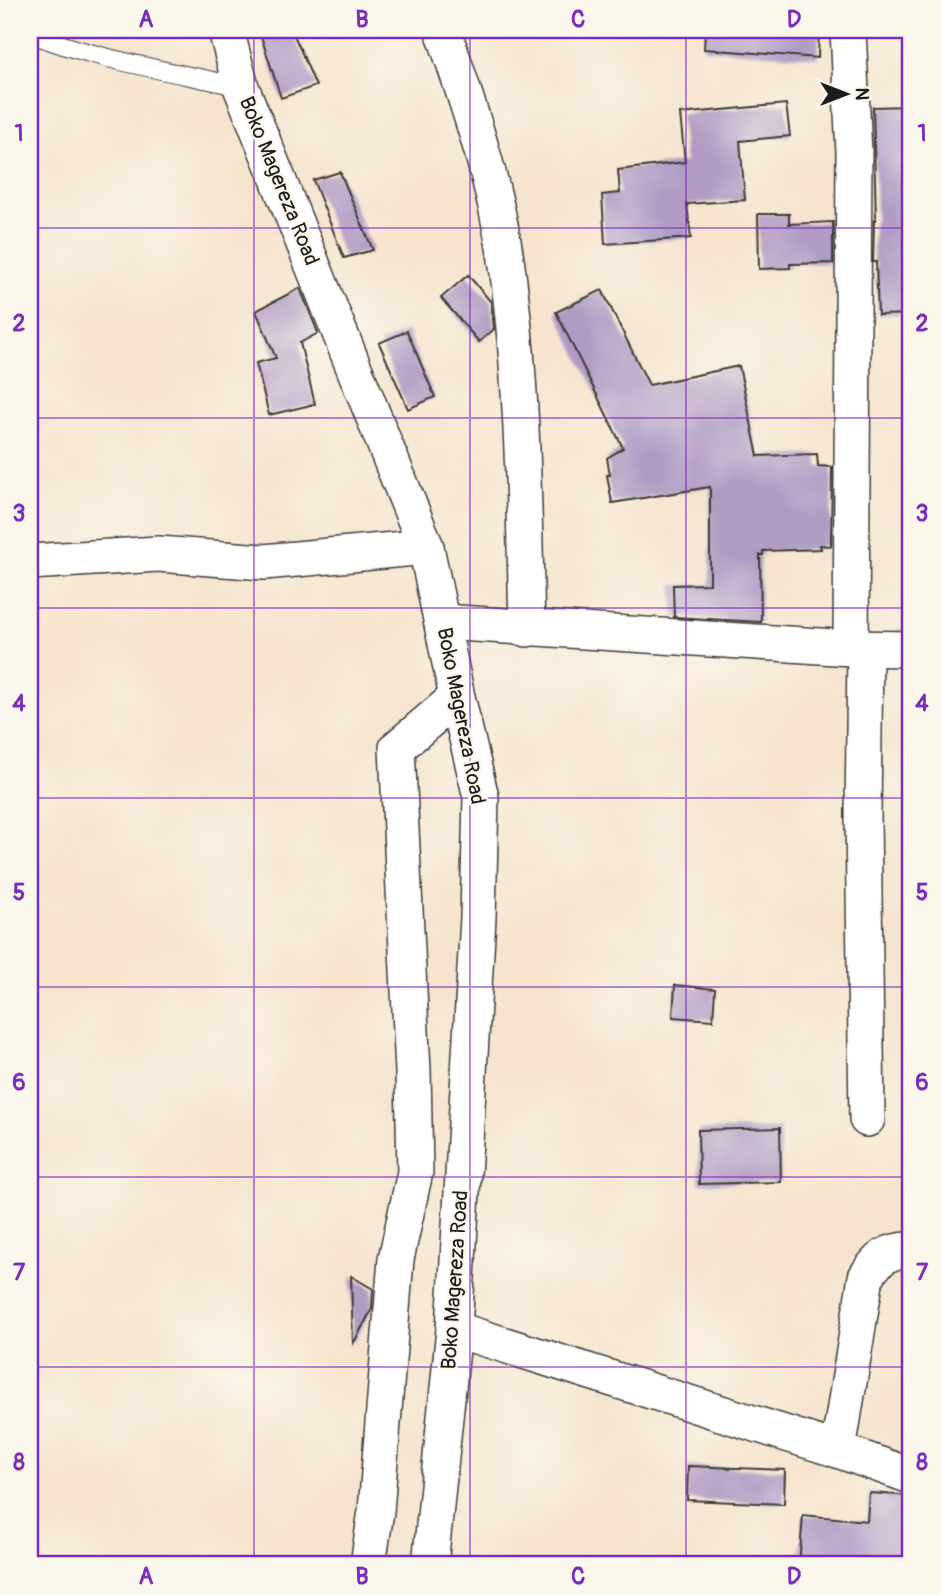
<svg xmlns="http://www.w3.org/2000/svg" width="941" height="1595" font-family="Pangolin,sans-serif">
<style>
.building{fill:#b19bc4}
.lines{fill:none;stroke-linecap:round;stroke-linejoin:round}
.service-casing{stroke:#3d3a37;stroke-width:20}
.minor-casing{stroke:#3d3a37;stroke-width:38}
.service{stroke:#fff;stroke-width:18}
.minor{stroke:#fff;stroke-width:35}
.grid{fill:none;stroke:#7b2cbf;stroke-width:2;stroke-opacity:0.55}
.labels{text-anchor:middle;dominant-baseline:central;stroke-width:5;stroke-linejoin:round;paint-order:stroke}
.street-label{font-size:21px;fill:#1c1c1c;stroke:#fbf7ec}
.neatline{fill:none;stroke:#7b2cbf;stroke-width:2.5}
.grid-label{font-size:23px;text-anchor:middle;font-weight:bold;fill:#7b2cbf}
</style>
<rect width="100%" height="100%" fill="#fbf7ec"/>
<filter id="ink" filterUnits="userSpaceOnUse"><feTurbulence type="fractalNoise" baseFrequency=".0143" numOctaves="2"/><feDisplacementMap in="SourceGraphic" scale="14" xChannelSelector="R" yChannelSelector="G"/><feConvolveMatrix kernelMatrix="1 2 1 2 8 2 1 2 1" color-interpolation-filters="sRGB"/></filter>
<filter id="wash" filterUnits="userSpaceOnUse"><feTurbulence type="fractalNoise" baseFrequency=".00686" numOctaves="4" result="noise"/><feDisplacementMap in="SourceGraphic" scale="28" xChannelSelector="R" yChannelSelector="G"/><feGaussianBlur stdDeviation="1.57" result="paint"/><feColorMatrix in="noise" values="0 0 0 0 0 0 0 0 0 0 0 0 0 0 0 0 0 1.4 0 .05"/><feComposite in="paint" operator="in"/></filter>
<g filter="url(#wash)">
<rect width="100%" height="100%" fill="#f6e4ce"/>
<g id="blocks">
<g class="building">
<polygon points="259,30 292,30 316,86 281,98"/>
<polygon points="705,30 819,30 818,58 704,49"/>
<polygon points="786,104 790,136 740,141 745,200 687,204 691,238 605,244 602,195 620,193 618,170 685,162 680,114"/>
<polygon points="910,106 911,314 878,315 876,262 873,262 874,220 876,220 873,107"/>
<polygon points="340,172 373,250 344,258 313,180"/>
<polygon points="758,214 789,214 789,224 833,222 833,263 790,264 790,268 759,269"/>
<polygon points="468,275 491,302 494,329 479,342 441,298"/>
<polygon points="300,288 318,333 300,343 315,404 269,415 256,363 276,358 256,311"/>
<polygon points="602,290 649,385 739,366 758,456 817,454 818,466 832,467 831,546 820,545 821,549 763,551 763,555 760,555 761,622 674,617 673,585 710,584 710,487 612,503 607,475 610,475 607,458 623,448 556,312"/>
<polygon points="407,331 435,397 408,409 379,343"/>
<polygon points="675,985 715,989 713,1020 673,1017"/>
<polygon points="780,1128 781,1182 699,1184 698,1130"/>
<polygon points="351,1276 373,1289 372,1309 353,1344"/>
<polygon points="688,1466 785,1470 784,1504 687,1500"/>
<polygon points="869,1493 911,1496 911,1565 799,1565 803,1515 867,1521"/>
</g>
</g>
</g>
<g filter="url(#ink)">
<use href="#blocks" fill-opacity="0" stroke="#3d3a37" stroke-width="2"/>
<g class="lines">
<g class="service-casing">
<path id="service" d="M30,33C96,60 171,71 241,87"/>
</g>
<g class="minor-casing">
<g id="minor">
<polyline points="226,30 241,87 426,547 457,697 481,797 478,918 454,1329 430,1565"/>
<path d="M443,30C469,107 496,185 507,266C523,386 524,508 527,629"/>
<polyline points="848,30 854,153 851,648"/>
<polyline points="30,562 158,554 264,562 426,547"/>
<polyline points="442,622 851,648 911,649"/>
<polyline points="865,649 863,815 867,1119"/>
<polyline points="454,1329 838,1450 911,1476"/>
<path d="M838,1450L866,1277C878,1258 888,1250 911,1250"/>
<polyline points="368,1565 376,1511 396,1259 415,1172 413,1071 397,748 457,697"/>
</g>
</g>
<use href="#service" class="service"/>
<use href="#minor" class="minor"/>
</g>
</g>
<path class="grid" d="M254,30V1565M470,30V1565M686,30V1565M30,228H911M30,418H911M30,608H911M30,798H911M30,987H911M30,1177H911M30,1367H911"/>
<g class="labels">
<g class="street-label">
<text transform="translate(279 181) rotate(68)">Boko Magereza Road</text>
<text transform="translate(461 716) rotate(79)">Boko Magereza Road</text>
<text transform="translate(455 1280) rotate(-86)">Boko Magereza Road</text>
</g>
</g>
<rect width="941" height="1595" fill="none" stroke="#fbf7ec" stroke-width="77"/>
<g transform="translate(846 94) rotate(90)" stroke="#fbf7ec" stroke-width="5" paint-order="stroke">
<path d="M0-5L12 26L0 18L-12 26Z" fill="#1c1c1c"/>
<text y="-10" font-size="19" font-weight="bold" text-anchor="middle" fill="#1c1c1c">N</text>
</g>
<rect x="38" y="38" width="864" height="1518" class="neatline"/>
<g class="grid-label">
<text x="146" y="27">A</text>
<text x="362" y="27">B</text>
<text x="578" y="27">C</text>
<text x="794" y="27">D</text>
<text x="19" y="141">1</text>
<text x="922" y="141">1</text>
<text x="19" y="331">2</text>
<text x="922" y="331">2</text>
<text x="19" y="521">3</text>
<text x="922" y="521">3</text>
<text x="19" y="711">4</text>
<text x="922" y="711">4</text>
<text x="19" y="900">5</text>
<text x="922" y="900">5</text>
<text x="19" y="1090">6</text>
<text x="922" y="1090">6</text>
<text x="19" y="1280">7</text>
<text x="922" y="1280">7</text>
<text x="19" y="1470">8</text>
<text x="922" y="1470">8</text>
<text x="146" y="1584">A</text>
<text x="362" y="1584">B</text>
<text x="578" y="1584">C</text>
<text x="794" y="1584">D</text>
</g>
</svg>
